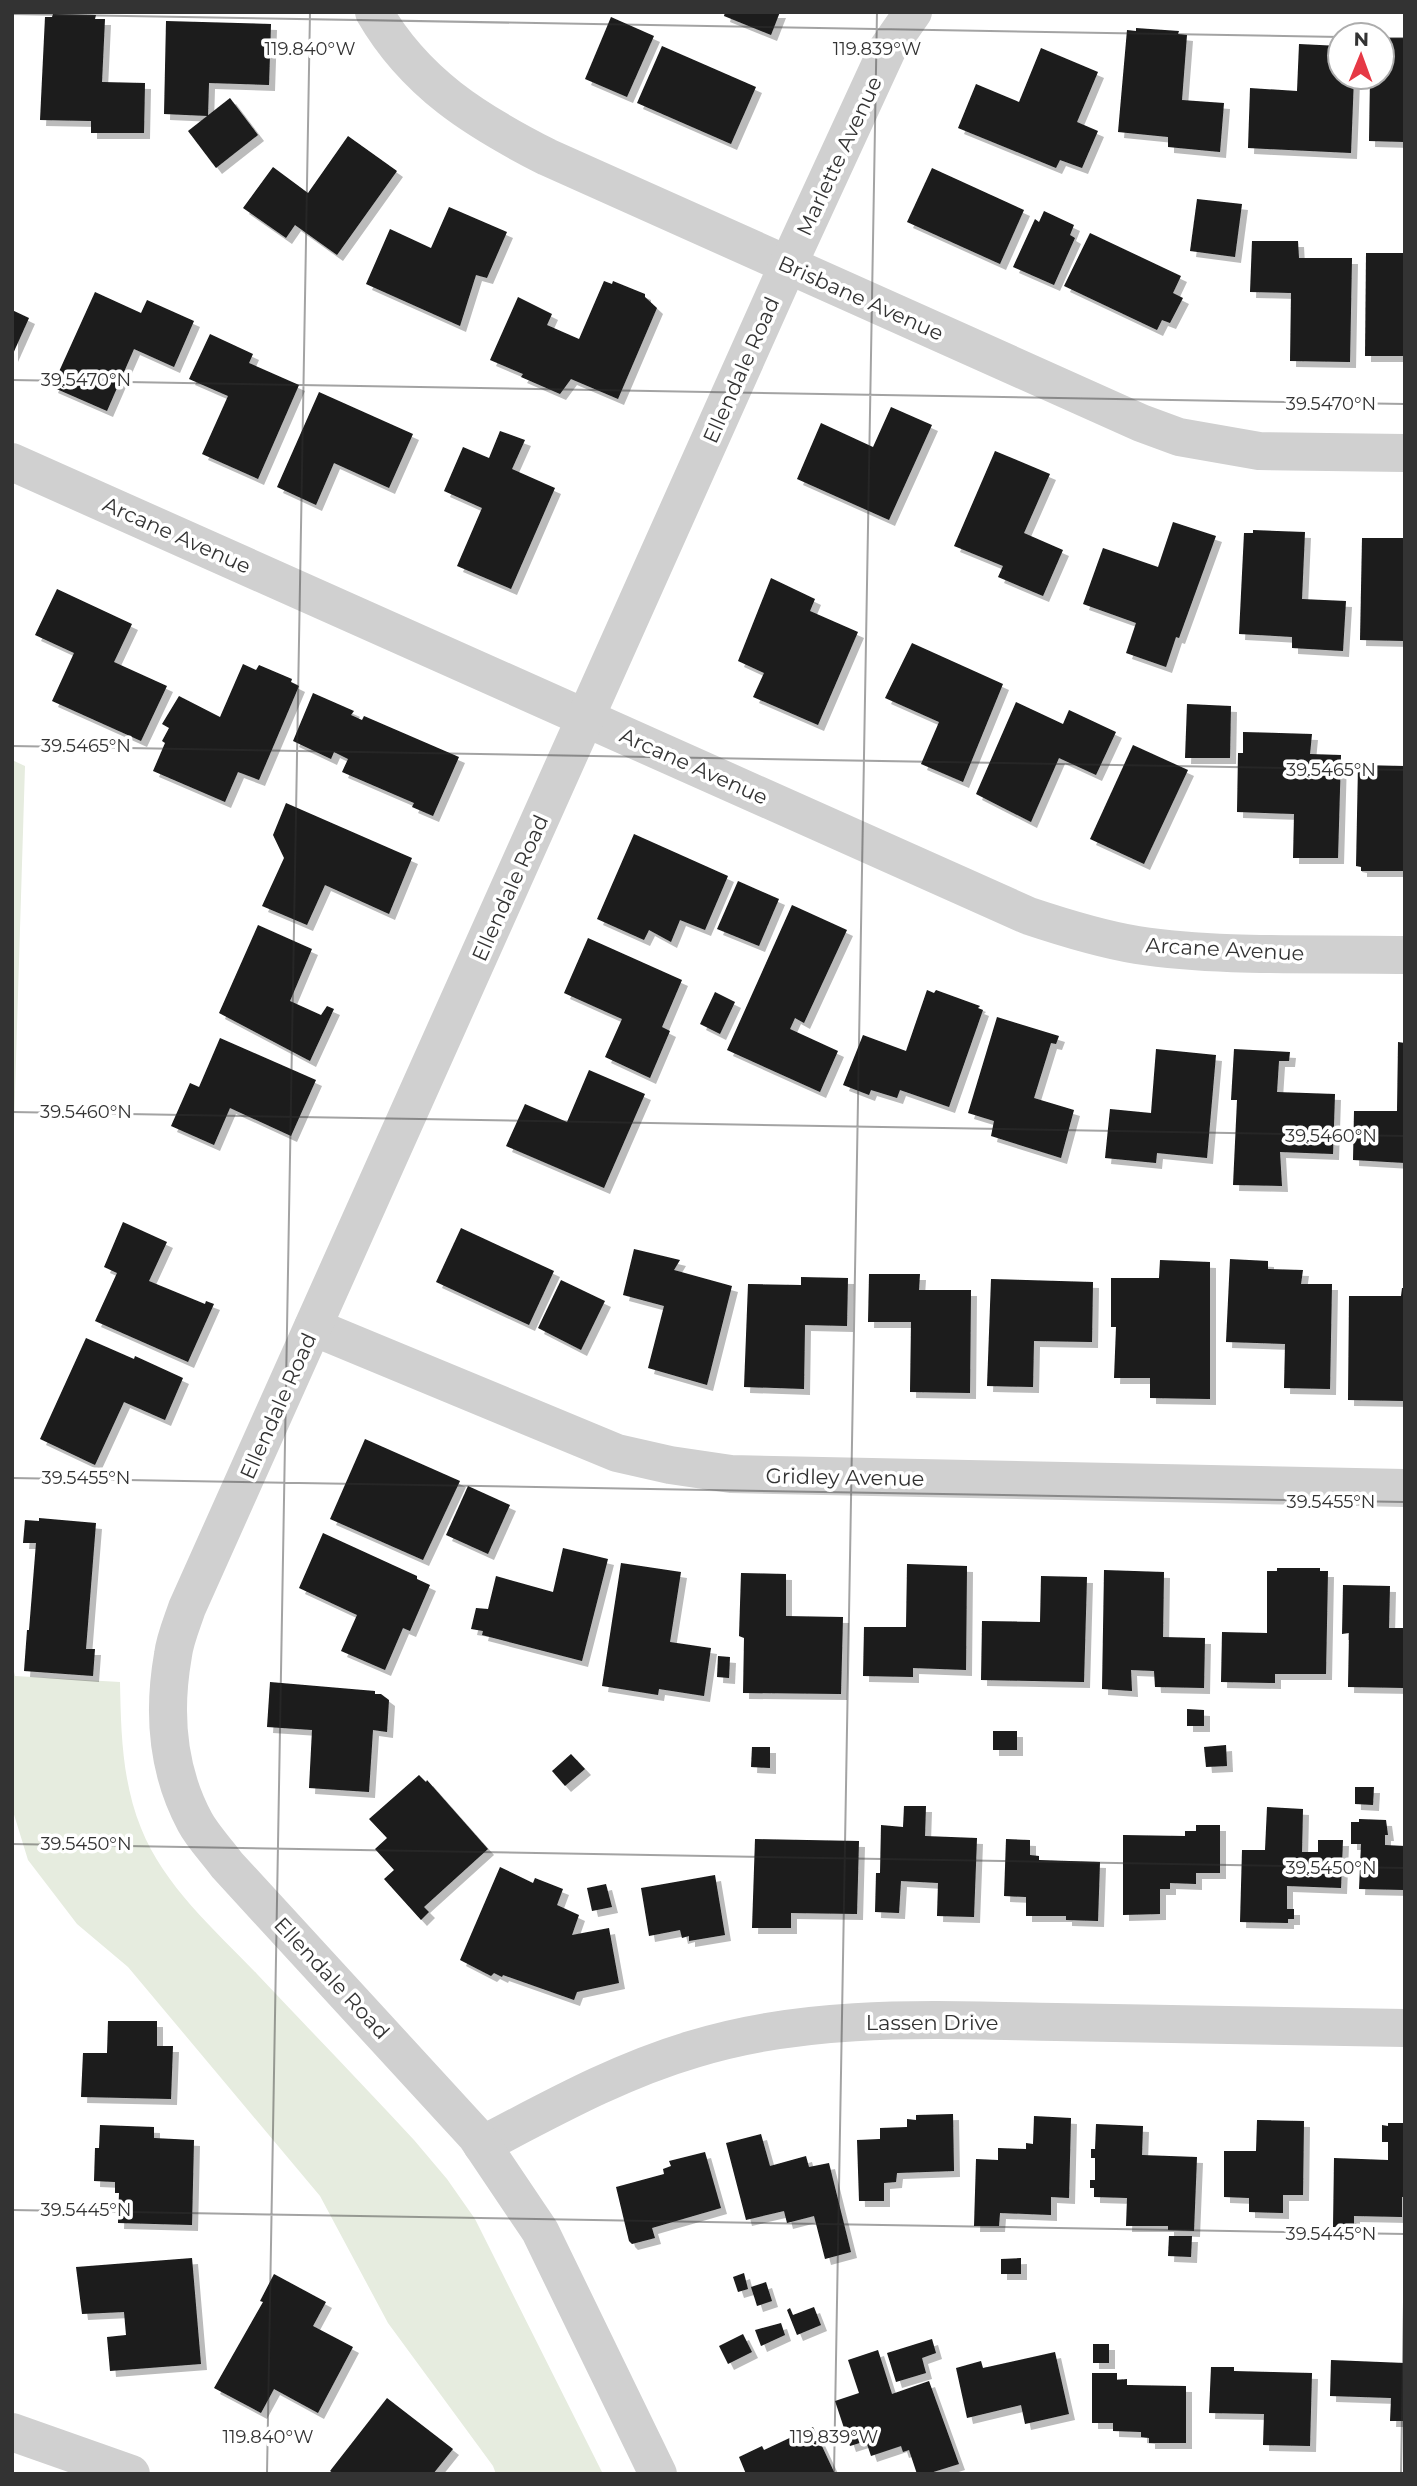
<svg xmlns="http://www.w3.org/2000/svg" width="1417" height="2486" font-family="Montserrat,sans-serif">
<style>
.green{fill:#e6ecdf}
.building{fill:#1a1a1a;filter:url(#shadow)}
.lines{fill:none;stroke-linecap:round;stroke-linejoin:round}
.minor{stroke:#d0d0d0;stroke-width:38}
.tertiary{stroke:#d0d0d0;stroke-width:38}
.ticks{fill:none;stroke:#333;stroke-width:2;stroke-opacity:0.45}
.labels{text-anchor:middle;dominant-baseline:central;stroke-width:7;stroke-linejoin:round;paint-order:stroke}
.street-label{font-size:21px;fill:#333;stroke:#fff}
.ticks-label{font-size:18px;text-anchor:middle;fill:#333;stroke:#fff;stroke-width:7;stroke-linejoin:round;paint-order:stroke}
</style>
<defs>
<filter id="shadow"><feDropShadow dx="6" dy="6" stdDeviation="0" flood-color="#0004"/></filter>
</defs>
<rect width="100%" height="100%" fill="#fff"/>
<g class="green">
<polygon points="12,760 25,766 12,1190"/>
<path d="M12,1663L15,1676L120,1682C121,1732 122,1781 141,1828C164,1886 215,1930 257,1974C309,2029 362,2084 414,2140L447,2179L475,2219L603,2474H496L493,2466L388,2323L320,2196L128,1967L77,1924L28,1860L12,1808Z"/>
</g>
<g class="building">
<polygon points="725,12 780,12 771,35 724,16"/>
<polygon points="53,14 96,15 95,19 105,19 102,82 145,83 144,133 91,133 91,121 40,120 45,17 52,17"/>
<polygon points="611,17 654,36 627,97 585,79"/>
<polygon points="166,21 271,24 269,85 209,83 208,116 164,114"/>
<polygon points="1136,28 1179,31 1178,34 1187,35 1182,100 1224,103 1220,152 1168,147 1168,137 1118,132 1127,30 1136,31"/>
<polygon points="1382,38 1405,38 1405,142 1369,141 1370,77 1382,77"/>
<polygon points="1299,44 1340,46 1340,77 1354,77 1351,153 1248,148 1250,88 1297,91"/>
<polygon points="662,46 756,87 731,144 637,103"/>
<polygon points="1041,48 1098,72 1077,122 1098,131 1082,168 1060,160 1056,168 958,128 976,84 1019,102"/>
<polygon points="230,98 258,135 216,168 188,131"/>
<polygon points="348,136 397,171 337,255 295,225 286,238 243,208 273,167 308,193"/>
<polygon points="932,168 1024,210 1000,264 907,222"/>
<polygon points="1197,199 1242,204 1235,257 1190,251"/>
<polygon points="449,207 507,232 487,278 476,275 460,326 366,284 390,229 431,248"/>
<polygon points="1044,211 1074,225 1070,235 1075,238 1054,285 1013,267 1035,219 1039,222"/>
<polygon points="1090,233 1181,276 1173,293 1183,298 1170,323 1162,320 1157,330 1064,286"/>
<polygon points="1252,241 1298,241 1299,258 1352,258 1350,362 1290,361 1291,293 1250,292"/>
<polygon points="1366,253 1405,253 1405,356 1365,356"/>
<polygon points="604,281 612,284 613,281 645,294 645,297 657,308 618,399 571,379 560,394 521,377 523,374 490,360 518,297 552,314 547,325 579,339"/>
<polygon points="95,292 141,313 147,300 194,321 174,367 134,349 107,411 52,387"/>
<polygon points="12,310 29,318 12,356"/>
<polygon points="210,334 253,354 249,363 299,385 258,479 202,454 228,396 189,379"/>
<polygon points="319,392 413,434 389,488 334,463 316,505 277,487"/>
<polygon points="891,407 932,425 889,520 797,479 821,423 873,447"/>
<polygon points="500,431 525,440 512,469 555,488 511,589 457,566 482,508 444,491 463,447 489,458"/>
<polygon points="995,451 1050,474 1024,533 1063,550 1043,596 998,577 1003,566 954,546"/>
<polygon points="1173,522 1216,536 1179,638 1176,637 1166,667 1126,653 1136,623 1083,604 1103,548 1158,567"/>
<polygon points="1253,530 1305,532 1302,599 1346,601 1343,651 1292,648 1292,637 1239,634 1244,533 1253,533"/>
<polygon points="1362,538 1405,538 1405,641 1360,640"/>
<polygon points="771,578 815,599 810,611 858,632 818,725 753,697 764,673 738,661"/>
<polygon points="57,589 132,624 114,662 167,686 141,741 52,701 74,653 35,635"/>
<polygon points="912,643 1003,684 963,782 921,764 939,722 885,698"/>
<polygon points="243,664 256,670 259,665 292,679 291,682 299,686 259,780 238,772 225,802 153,771 165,743 162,741 169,728 162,724 179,696 220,717"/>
<polygon points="313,693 354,711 351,715 362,720 364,716 459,757 433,816 412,807 414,803 342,772 348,759 334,752 331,759 293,741"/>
<polygon points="1016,702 1063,724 1069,710 1116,732 1096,775 1059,758 1031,822 976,794"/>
<polygon points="1187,704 1231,706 1230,758 1185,758"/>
<polygon points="1243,732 1312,734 1310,754 1341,755 1338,858 1293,858 1294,814 1237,812 1238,753 1243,753"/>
<polygon points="1133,745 1188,770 1144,864 1090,839"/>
<polygon points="1358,765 1405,766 1405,871 1361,871 1361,867 1356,866"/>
<polygon points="286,803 412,858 389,914 325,885 307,925 262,906 284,858 273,835"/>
<polygon points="634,834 728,876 705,930 680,920 671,942 649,930 644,940 597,919"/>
<polygon points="738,881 779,899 759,946 717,929"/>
<polygon points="792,905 847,930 804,1023 795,1018 790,1029 838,1051 820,1092 727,1050"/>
<polygon points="258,925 312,949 290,1001 321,1015 327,1006 334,1009 310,1061 219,1013"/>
<polygon points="588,938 682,980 662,1027 670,1031 650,1078 605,1057 622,1019 564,993"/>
<polygon points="927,990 934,993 936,990 980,1006 978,1008 983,1010 949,1107 900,1090 897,1098 871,1090 869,1095 843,1085 863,1035 906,1051"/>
<polygon points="715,992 735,1002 720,1034 700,1024"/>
<polygon points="997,1017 1059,1036 1056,1044 1051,1043 1034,1098 1074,1110 1061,1158 991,1136 994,1121 968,1113"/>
<polygon points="220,1038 316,1080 291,1136 230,1108 214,1145 171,1126 190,1083 199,1087"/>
<polygon points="1398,1042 1405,1043 1405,1163 1353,1160 1354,1111 1397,1111"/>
<polygon points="1156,1049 1216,1055 1207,1158 1157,1153 1156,1163 1105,1158 1110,1109 1151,1113"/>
<polygon points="1234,1049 1290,1052 1289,1061 1279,1061 1277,1092 1335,1094 1333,1154 1280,1152 1282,1186 1233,1185 1237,1100 1231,1100"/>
<polygon points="589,1070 645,1094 604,1188 506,1146 525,1104 567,1122"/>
<polygon points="123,1222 167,1242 149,1281 205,1304 206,1301 214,1304 188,1362 95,1321 117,1273 104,1267"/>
<polygon points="461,1228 554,1271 529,1325 436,1282"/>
<polygon points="634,1249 680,1260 674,1270 732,1286 707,1385 648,1368 664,1306 623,1295"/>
<polygon points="1230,1259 1268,1261 1268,1269 1303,1270 1301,1284 1332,1284 1330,1389 1284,1388 1285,1344 1226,1342"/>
<polygon points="1160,1260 1210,1262 1210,1399 1150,1398 1150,1378 1114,1378 1116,1327 1111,1327 1111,1278 1159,1278"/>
<polygon points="869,1274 920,1274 919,1290 971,1290 970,1393 910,1392 911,1322 868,1322"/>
<polygon points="801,1277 848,1278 847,1326 805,1325 804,1389 744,1387 748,1284 801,1285"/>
<polygon points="991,1279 1093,1282 1092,1342 1034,1341 1033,1387 987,1386"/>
<polygon points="561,1280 605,1301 581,1350 538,1328"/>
<polygon points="1402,1288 1405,1288 1405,1401 1348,1400 1349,1296 1401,1296"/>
<polygon points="86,1338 134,1359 135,1356 183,1378 165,1420 124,1402 95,1465 40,1439"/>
<polygon points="365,1439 460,1481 423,1560 330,1519"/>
<polygon points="468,1486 510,1505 488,1554 446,1535"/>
<polygon points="39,1518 96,1523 86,1649 95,1649 93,1676 24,1671 27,1630 29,1630 36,1543 23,1543 25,1520 39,1521"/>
<polygon points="323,1533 417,1576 417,1579 430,1585 410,1631 403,1628 385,1670 341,1651 357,1615 299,1588"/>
<polygon points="563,1548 608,1559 582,1661 482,1635 483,1631 471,1629 476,1608 488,1609 496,1576 553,1592"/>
<polygon points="621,1563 681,1572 670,1642 711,1648 704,1696 659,1689 658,1695 602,1686"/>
<polygon points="907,1564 967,1566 966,1670 913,1668 913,1677 863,1676 864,1627 906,1627"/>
<polygon points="1277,1568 1320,1568 1320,1571 1328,1571 1326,1674 1275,1674 1275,1683 1221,1682 1222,1632 1267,1633 1267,1571 1277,1571"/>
<polygon points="1104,1570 1164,1572 1163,1637 1205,1638 1204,1688 1155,1687 1154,1671 1131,1670 1132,1691 1102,1689"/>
<polygon points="741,1573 786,1574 786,1616 843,1617 841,1694 743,1693 744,1638 739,1636"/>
<polygon points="1041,1576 1087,1577 1084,1682 981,1680 982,1621 1040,1622"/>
<polygon points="1343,1585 1390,1586 1389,1628 1405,1628 1405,1688 1348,1687 1349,1633 1342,1634"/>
<polygon points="718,1656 730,1657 729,1678 717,1677"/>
<polygon points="270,1682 375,1691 375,1694 381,1694 389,1700 387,1732 373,1730 369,1792 309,1788 312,1730 267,1727"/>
<polygon points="1187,1709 1204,1710 1204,1726 1187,1726"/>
<rect x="993" y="1731" width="24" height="19"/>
<polygon points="1226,1745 1227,1766 1206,1767 1204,1747"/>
<polygon points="752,1747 770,1747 770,1768 751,1767"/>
<polygon points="571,1754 585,1769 565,1786 552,1771"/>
<polygon points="419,1775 426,1782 427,1780 488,1849 424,1907 429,1912 421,1920 384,1879 394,1870 375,1849 387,1838 369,1819"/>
<polygon points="1355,1787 1374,1787 1373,1805 1355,1804"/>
<polygon points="904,1806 926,1806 925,1836 977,1838 974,1917 937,1916 938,1883 901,1881 899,1913 875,1912 876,1873 880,1873 881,1825 903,1827"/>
<polygon points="1267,1807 1303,1809 1302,1852 1318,1852 1318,1840 1343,1840 1341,1888 1287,1886 1287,1909 1294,1909 1294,1919 1288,1919 1288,1923 1240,1922 1242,1850 1265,1850"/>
<polygon points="1359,1819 1386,1820 1388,1835 1385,1835 1385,1845 1405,1846 1405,1890 1359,1889 1361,1844 1351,1844 1351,1822 1359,1822"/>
<polygon points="1196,1825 1220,1825 1220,1873 1196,1873 1196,1884 1170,1883 1170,1889 1160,1889 1160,1914 1123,1915 1123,1835 1185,1836 1185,1831 1196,1831"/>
<polygon points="755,1839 859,1841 857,1914 791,1913 791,1928 752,1928"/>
<polygon points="1006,1839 1030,1840 1030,1855 1039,1856 1039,1860 1100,1862 1098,1921 1066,1920 1066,1916 1026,1916 1026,1897 1004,1896"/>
<polygon points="500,1867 533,1883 535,1878 563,1889 557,1905 579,1915 572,1935 609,1928 619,1983 577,1992 574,2000 503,1975 502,1977 494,1973 491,1976 460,1960"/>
<polygon points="715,1875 725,1935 689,1941 689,1936 682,1938 680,1930 649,1936 641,1888"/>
<polygon points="606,1884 612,1907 592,1911 587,1888"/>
<polygon points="108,2021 157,2021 157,2046 173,2046 171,2099 81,2097 83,2053 107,2053"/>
<polygon points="953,2114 954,2171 897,2173 896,2182 884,2183 884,2201 859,2201 857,2140 880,2139 880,2128 907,2127 907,2119 916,2120 916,2115"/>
<polygon points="1034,2116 1071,2118 1069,2198 1051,2197 1051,2215 1000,2213 999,2226 974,2226 976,2159 998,2160 998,2148 1026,2149 1026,2143 1033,2144"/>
<polygon points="1257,2120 1304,2121 1303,2195 1283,2195 1283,2213 1249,2212 1249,2198 1224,2197 1224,2151 1256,2151"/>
<polygon points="1388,2123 1405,2123 1405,2197 1402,2197 1402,2217 1354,2216 1354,2228 1333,2227 1334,2158 1388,2160 1388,2142 1382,2142 1382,2125 1388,2126"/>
<polygon points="1096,2124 1143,2126 1142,2155 1197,2157 1194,2231 1168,2230 1168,2226 1126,2226 1127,2198 1094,2197 1094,2188 1090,2188 1090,2180 1095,2180 1095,2158 1091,2158 1091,2149 1095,2149"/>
<polygon points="100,2125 154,2127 154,2138 194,2140 192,2225 118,2223 119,2193 115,2193 115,2182 94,2181 95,2148 99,2148"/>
<polygon points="761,2134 770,2166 806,2156 809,2167 829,2163 851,2252 825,2259 814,2216 787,2223 784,2211 746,2220 726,2143"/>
<polygon points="705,2152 721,2208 652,2228 655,2238 632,2244 629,2241 616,2187 664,2174 663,2169 671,2166 669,2161"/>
<polygon points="1169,2236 1192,2236 1191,2257 1168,2256"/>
<polygon points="192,2258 201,2364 110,2371 107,2337 126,2335 124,2312 82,2314 76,2267"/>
<polygon points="1021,2258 1021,2274 1001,2274 1001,2259"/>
<polygon points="744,2273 748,2289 738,2292 733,2277"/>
<polygon points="274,2274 326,2302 313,2326 353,2347 318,2413 274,2389 261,2413 214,2388 263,2302 260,2301"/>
<polygon points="766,2282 772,2301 757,2306 751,2287"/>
<polygon points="814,2307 821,2325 797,2335 787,2310 790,2308 793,2315"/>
<polygon points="781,2323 785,2335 761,2346 755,2330"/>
<polygon points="743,2334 752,2352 728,2364 719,2346"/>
<polygon points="932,2339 936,2353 922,2358 926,2373 896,2382 887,2353"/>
<rect x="1093" y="2344" width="16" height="19"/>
<polygon points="878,2350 892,2394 929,2381 959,2464 927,2474 917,2474 909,2450 903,2452 901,2446 871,2456 866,2441 850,2446 835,2401 859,2393 848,2360"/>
<polygon points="1055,2352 1069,2414 1025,2424 1021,2405 967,2418 956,2368 981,2361 983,2368"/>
<polygon points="1331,2360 1405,2363 1405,2421 1390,2421 1391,2398 1330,2396"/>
<polygon points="1211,2367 1234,2367 1234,2371 1312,2373 1310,2446 1263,2445 1264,2414 1209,2413"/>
<polygon points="1092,2373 1117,2373 1117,2380 1127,2379 1127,2385 1186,2386 1186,2443 1149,2443 1149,2438 1141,2437 1141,2432 1113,2431 1113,2423 1092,2423"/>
<polygon points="387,2398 453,2449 433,2474 334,2474 330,2471"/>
<polygon points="813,2427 835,2474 746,2474 739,2457 762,2446 764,2450"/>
</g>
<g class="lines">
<g class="minor">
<path d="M374,12C415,83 476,121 547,157L1141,423L1179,437L1259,451L1405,453"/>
<path d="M12,462L1029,916C1065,928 1100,939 1137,945C1222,958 1319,953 1405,955"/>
<polyline points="313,1327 617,1453 670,1465 731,1474 1405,1488"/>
<path d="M482,2145C551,2109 619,2071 694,2049C811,2013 935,2020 1056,2022C1172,2024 1288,2026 1405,2028"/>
<path d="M658,2474L540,2231L476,2136L227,1865C217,1851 203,1837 195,1822C167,1770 163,1712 173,1655C175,1639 182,1623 187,1608L788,265L888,48L913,12"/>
</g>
<polyline class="tertiary" points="12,2432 131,2474"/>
</g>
<path class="ticks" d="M12,14L1340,37M1382,38H1405M12,380L1405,404M12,746L1405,770M12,1112L1405,1136M12,1478L1405,1502M12,1844L1405,1868M12,2210L1405,2234M267,2474L310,12M834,2474L877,12M1401,2474L1405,2245"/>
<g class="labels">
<g class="street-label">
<text transform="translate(839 156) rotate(-65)">Marlette Avenue</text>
<text transform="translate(861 298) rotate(24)">Brisbane Avenue</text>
<text transform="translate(741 370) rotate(-66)">Ellendale Road</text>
<text transform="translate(177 535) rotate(24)">Arcane Avenue</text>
<text transform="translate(694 766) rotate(24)">Arcane Avenue</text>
<text transform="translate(510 888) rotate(-66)">Ellendale Road</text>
<text transform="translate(1225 949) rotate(3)">Arcane Avenue</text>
<text transform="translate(278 1406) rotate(-66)">Ellendale Road</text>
<text transform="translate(845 1477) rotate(1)">Gridley Avenue</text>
<text transform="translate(332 1978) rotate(47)">Ellendale Road</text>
<text x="932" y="2022">Lassen Drive</text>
</g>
</g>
<g class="ticks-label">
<text x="310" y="55">119.840°W</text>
<text x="877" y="55">119.839°W</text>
<text x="86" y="386">39.5470°N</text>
<text x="1331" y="410">39.5470°N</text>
<text x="86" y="752">39.5465°N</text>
<text x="1331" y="776">39.5465°N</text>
<text x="86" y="1118">39.5460°N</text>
<text x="1331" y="1142">39.5460°N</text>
<text x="86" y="1484">39.5455°N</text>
<text x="1331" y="1508">39.5455°N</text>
<text x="86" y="1850">39.5450°N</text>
<text x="1331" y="1874">39.5450°N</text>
<text x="86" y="2216">39.5445°N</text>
<text x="1331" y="2240">39.5445°N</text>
<text x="268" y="2443">119.840°W</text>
<text x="834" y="2443">119.839°W</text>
</g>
<rect width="1417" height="2486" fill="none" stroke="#333333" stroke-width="28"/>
<g transform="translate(1361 56) rotate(1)"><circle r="33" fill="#ffffff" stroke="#adadad" stroke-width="2"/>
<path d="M0-5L12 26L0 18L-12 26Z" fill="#e63946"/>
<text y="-10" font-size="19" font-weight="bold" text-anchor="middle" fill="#333333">N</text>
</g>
</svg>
